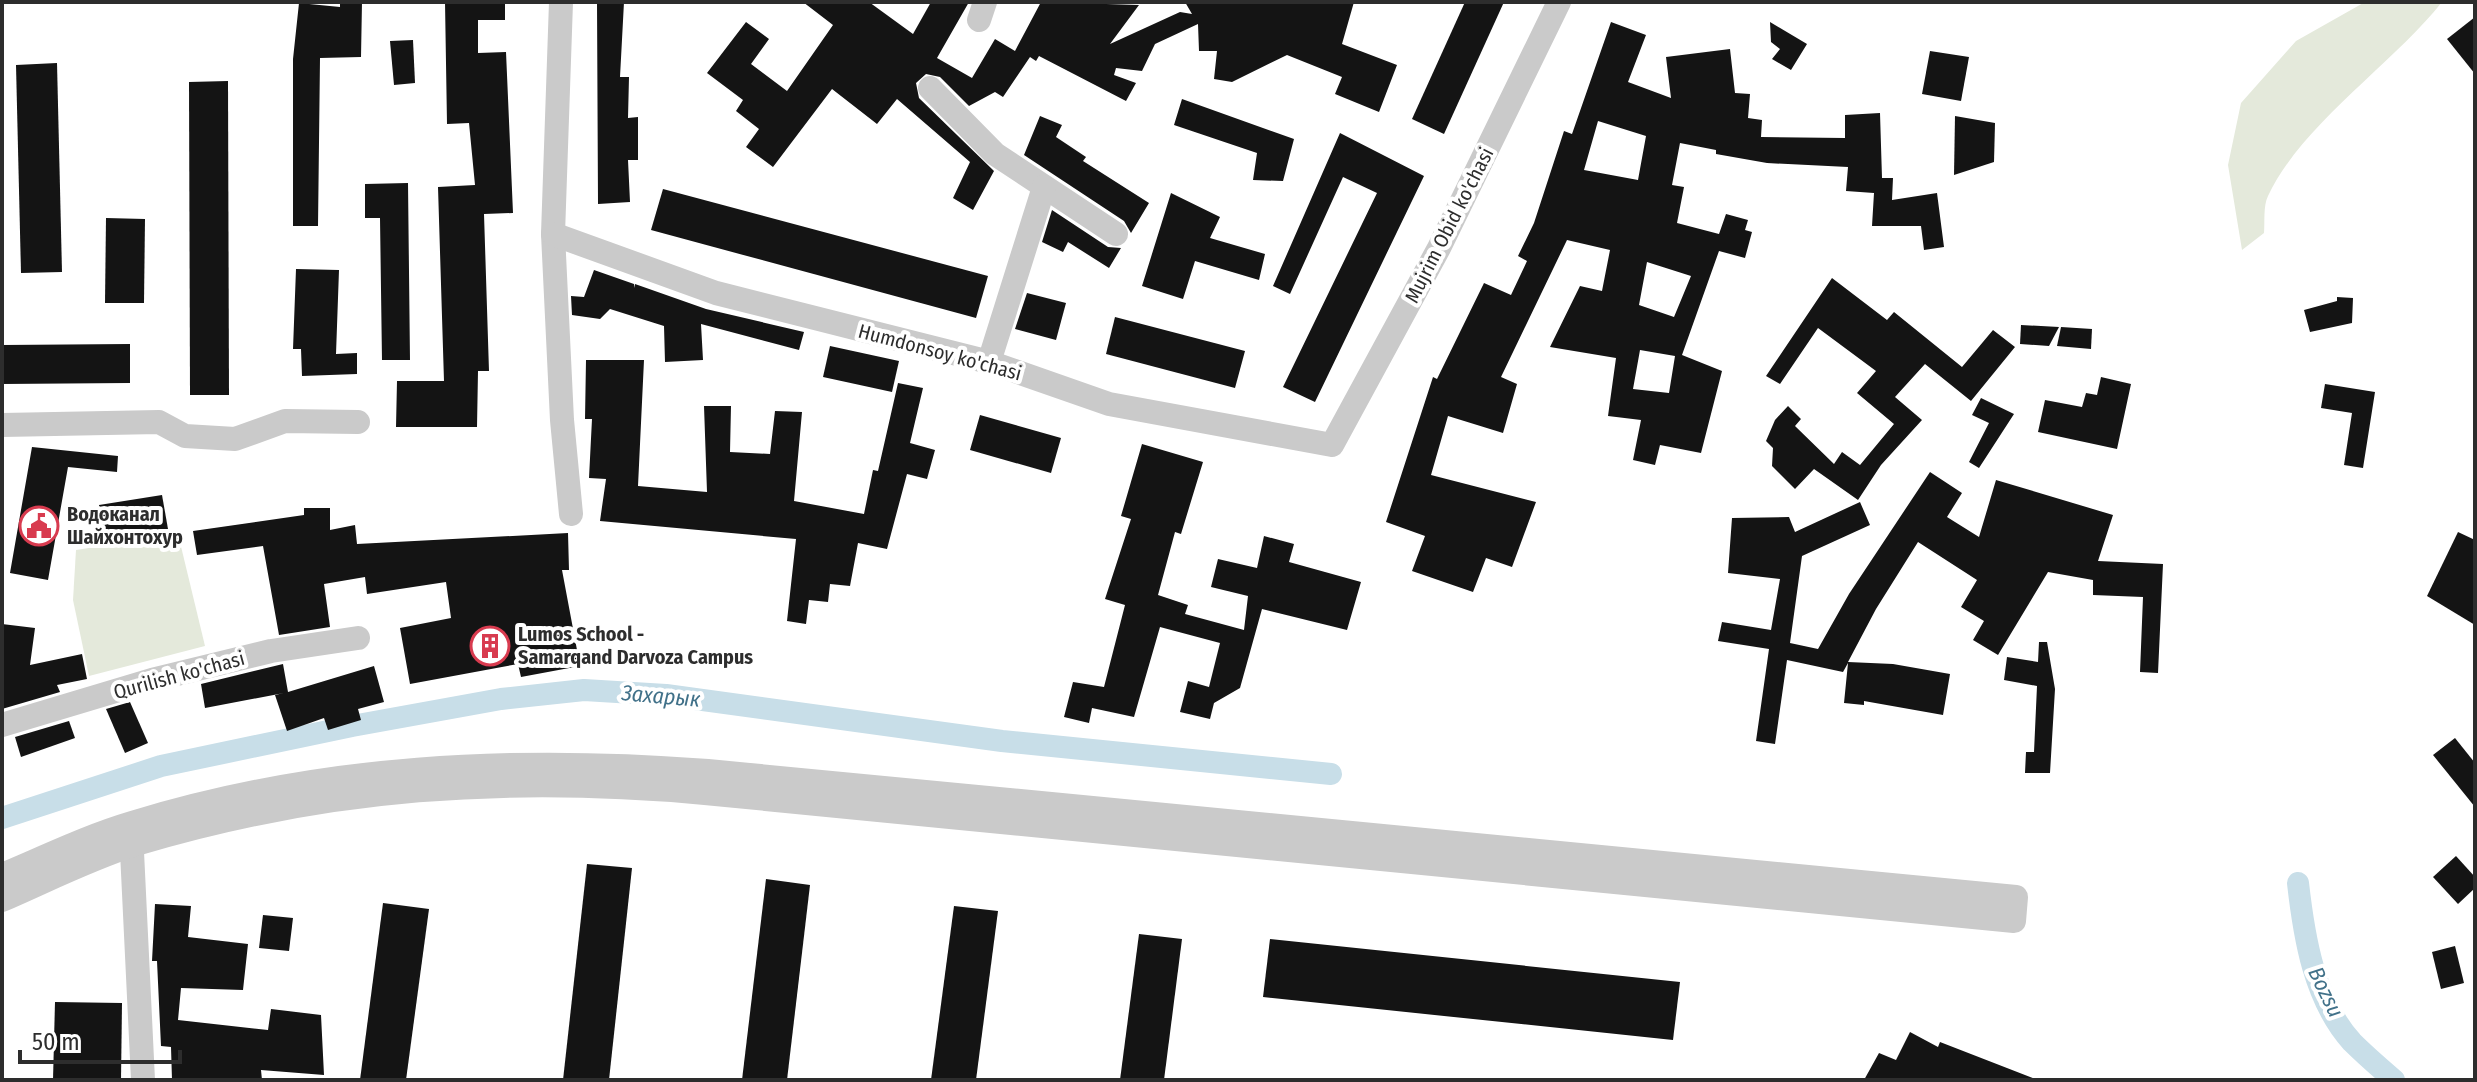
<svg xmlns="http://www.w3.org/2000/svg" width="2477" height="1082" font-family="'Fira Sans Condensed',sans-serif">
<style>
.green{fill:#e4e9db}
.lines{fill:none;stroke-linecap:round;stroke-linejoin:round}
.canal{stroke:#c8dee8;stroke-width:22}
.building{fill:#141414;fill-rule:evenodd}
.street{stroke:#cacaca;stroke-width:24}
.labels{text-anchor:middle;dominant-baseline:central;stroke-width:8;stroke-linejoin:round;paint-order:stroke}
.street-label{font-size:20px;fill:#2d2d2d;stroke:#fff}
.poi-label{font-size:20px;font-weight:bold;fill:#2d2d2d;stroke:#fff;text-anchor:start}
.water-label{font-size:22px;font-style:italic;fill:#417189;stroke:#fff}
</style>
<rect width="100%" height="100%" fill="#fff"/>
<g class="green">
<path d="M2365,2H2442C2393,64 2301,125 2268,196C2263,206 2265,222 2264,233L2242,250L2228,165L2241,103L2296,41Z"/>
<polygon points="178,534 205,646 89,676 73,600 76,550"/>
</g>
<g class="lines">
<g class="canal">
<polyline points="2,818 161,766 352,726 501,699 584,690 666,695 1002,741 1331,774"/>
<path d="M2298,883C2304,937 2314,1000 2352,1042C2365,1055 2380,1068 2394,1080"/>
</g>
</g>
<g class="building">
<polygon points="340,2 362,2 361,57 320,58 318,226 293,226 293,59 299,3 340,7"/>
<polygon points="445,2 505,2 505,20 478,20 478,53 506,52 513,213 484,214 489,371 478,371 477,427 396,427 397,381 444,381 438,187 475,185 469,123 447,124"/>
<polygon points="597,2 624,2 620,77 629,77 628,118 638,117 638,160 628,160 630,202 598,204"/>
<polygon points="803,2 869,2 913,34 931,2 969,2 937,58 972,78 995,39 1015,51 1041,2 1139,5 1110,44 1180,12 1192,14 1185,2 1354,2 1342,44 1397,65 1379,112 1335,94 1342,77 1287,55 1232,82 1214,79 1217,51 1199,51 1198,24 1155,44 1142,71 1116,68 1114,75 1136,83 1126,101 1039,56 1036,61 1030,57 1003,97 995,92 969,106 940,77 926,74 916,83 919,98 994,171 973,210 953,198 970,162 897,99 877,124 832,89 773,167 746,147 759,129 736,111 743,100 707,73 746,22 769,39 751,64 787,91 833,25"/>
<polygon points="1465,2 1504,2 1444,134 1412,119"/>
<polygon points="2475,17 2475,74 2447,39"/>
<path d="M1611,22L1646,35L1628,82L1671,98L1666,57L1730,49L1735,93L1750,94L1748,118L1762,120L1761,137L1845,138V115L1880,113L1882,178H1893L1892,200L1937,193L1944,247L1924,250L1921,226H1872L1874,193L1846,191L1848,167L1767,163L1716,154V150L1680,143L1672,185L1684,187L1677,223L1719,234L1726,214L1748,220L1745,230L1752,232L1745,258L1719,251L1682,355L1722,371L1701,453L1660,445L1655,465L1633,460L1641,420L1608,416L1616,358L1550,347L1580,286L1602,291L1610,250L1567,240L1501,377L1517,384L1503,433L1448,416L1431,475L1536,502L1512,567L1486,558L1473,592L1412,571L1425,536L1386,522L1433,377L1437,379L1484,283L1511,295L1527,261L1518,256L1534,223L1564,131L1572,134ZM1598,121L1646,136L1638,180L1584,170ZM1647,262L1691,276L1674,317L1639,305ZM1640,350L1675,356L1669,393L1633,389Z"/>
<polygon points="1770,22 1807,44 1791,70 1772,59 1780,49 1771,42"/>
<polygon points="413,40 415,83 394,85 390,41"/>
<polygon points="1930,51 1969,57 1961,101 1922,94"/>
<polygon points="57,63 62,272 21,273 16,65"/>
<polygon points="228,81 229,395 190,395 189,82"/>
<polygon points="1182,99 1294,139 1283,181 1253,180 1257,153 1174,125"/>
<polygon points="1040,116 1062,125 1056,137 1086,157 1083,161 1149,203 1131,233 1124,221 1024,155"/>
<polygon points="1955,116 1995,123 1994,162 1954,175"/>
<polygon points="1340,133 1424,176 1315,402 1283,387 1377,193 1343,177 1290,294 1273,286"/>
<polygon points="408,183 410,360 382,360 380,218 365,218 365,184"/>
<polygon points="663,189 988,276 976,318 651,230"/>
<polygon points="1171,193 1220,217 1210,238 1265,254 1259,280 1195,261 1183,299 1142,286"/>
<polygon points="1052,210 1108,247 1121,248 1109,268 1068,242 1063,252 1042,242"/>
<polygon points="106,218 145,219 144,303 105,303"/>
<polygon points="296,269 339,270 336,354 357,353 357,374 302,376 301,349 293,349"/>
<polygon points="594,270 634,284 634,288 635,284 706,309 804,332 799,350 701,324 703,360 665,362 664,326 610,309 600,319 572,315 571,296 584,297"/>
<polygon points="1832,278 1887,320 1894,312 1962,367 1993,330 2015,347 1971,401 1925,364 1895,397 1922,420 1881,465 1858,500 1814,469 1795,489 1772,466 1773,448 1766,441 1775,420 1788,406 1801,419 1795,426 1834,464 1842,452 1860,465 1894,424 1857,393 1876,371 1818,328 1780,384 1766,376"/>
<polygon points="1027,293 1066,303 1056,340 1015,329"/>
<polygon points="2337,297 2353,298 2352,323 2310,332 2304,310 2337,301"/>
<polygon points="1115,317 1245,351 1235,388 1106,354"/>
<polygon points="2021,325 2059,327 2049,346 2020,344"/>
<polygon points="2061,327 2092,329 2091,349 2057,346"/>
<polygon points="130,344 130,383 2,384 2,345"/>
<polygon points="830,346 899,361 892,392 823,377"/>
<polygon points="586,360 644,360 638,486 707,492 704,406 731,406 730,452 770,454 775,411 802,412 794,501 864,514 873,470 878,471 898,383 923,388 910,443 935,450 927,479 907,474 887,549 858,543 850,586 830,584 828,602 809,600 806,624 787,621 796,539 600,521 606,479 589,478 592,419 585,419"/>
<polygon points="2101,377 2131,384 2117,449 2038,432 2045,400 2082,407 2086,393 2097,395"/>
<polygon points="2325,384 2375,392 2363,468 2344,465 2352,413 2321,408"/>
<polygon points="1981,398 2014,414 1979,468 1969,462 1989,423 1972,415"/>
<polygon points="980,415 1061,438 1051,473 970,450"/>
<polygon points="1142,444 1203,462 1181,534 1175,532 1158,595 1188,605 1185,614 1244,630 1248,596 1211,587 1218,559 1257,568 1264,536 1294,544 1289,562 1361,582 1347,630 1262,609 1240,688 1214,703 1210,719 1180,712 1188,681 1209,687 1220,643 1160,627 1134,717 1092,708 1089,723 1064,717 1073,682 1104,687 1125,605 1105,599 1131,519 1121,516"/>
<polygon points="32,447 118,456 117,472 68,467 48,580 10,573"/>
<polygon points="1930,472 1962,493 1947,517 1979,537 1996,480 2113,515 2098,561 2163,564 2158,673 2140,672 2143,597 2093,595 2093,580 2048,572 1998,655 1973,640 1984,621 1961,607 1977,580 1918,542 1876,609 1848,662 1893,664 1950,674 1943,715 1864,701 1864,705 1844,703 1848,663 1843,672 1787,660 1775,744 1756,741 1769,649 1718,641 1722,622 1771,630 1780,579 1728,573 1732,518 1789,517 1795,532 1860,502 1870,525 1802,556 1790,643 1818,649 1849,594"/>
<polygon points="162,495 168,529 104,540 99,505"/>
<polygon points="304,508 330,508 330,530 355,525 357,544 568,533 569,570 562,570 580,666 521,677 518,664 410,684 400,628 451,618 446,582 367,594 365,577 324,584 330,627 279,635 263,546 197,555 193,531 304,515"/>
<polygon points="2458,532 2475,540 2475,625 2427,596"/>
<polygon points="2,624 35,628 30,665 82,654 87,679 57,685 60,692 2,709"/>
<polygon points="2039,642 2047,642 2055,689 2050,773 2025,773 2026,752 2034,752 2037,686 2004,680 2007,657 2038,662"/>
<polygon points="283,664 288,692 374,666 384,702 358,709 361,720 328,730 324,718 287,731 275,695 284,693 205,708 201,684"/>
<polygon points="130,702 148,743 125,753 106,709"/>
<polygon points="69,721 75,738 21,757 15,737"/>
<polygon points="2455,738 2475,763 2475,807 2433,755"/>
<polygon points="2456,856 2475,877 2475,888 2458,904 2433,877"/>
<polygon points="587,864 632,868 609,1080 563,1080"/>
<polygon points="766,879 810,885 787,1080 742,1080"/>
<polygon points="383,903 429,909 406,1080 360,1080"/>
<polygon points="155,904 191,906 188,937 248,944 243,990 181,988 178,1020 268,1030 271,1009 321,1015 324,1075 261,1070 262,1080 172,1080 171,1047 161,1046 157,961 152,961"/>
<polygon points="954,906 998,911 976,1080 931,1080"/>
<polygon points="263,915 293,918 289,951 259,948"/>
<polygon points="1139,934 1182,939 1164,1080 1120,1080"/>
<polygon points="1270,939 1680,982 1673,1040 1263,997"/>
<polygon points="2455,946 2464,983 2441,989 2432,952"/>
<polygon points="55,1002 122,1003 121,1080 53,1080"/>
<polygon points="1910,1032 1938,1047 1940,1042 2038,1080 1864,1080 1879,1053 1896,1060"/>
</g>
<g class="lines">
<g class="street">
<polyline points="561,2 553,234 562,420 571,514"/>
<polyline points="979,20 985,2"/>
<polyline points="930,88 995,154 1116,234"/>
<polyline points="553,234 716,293 989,362 1109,404 1332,445 1439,248 1559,2"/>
<polyline points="989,362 1044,187"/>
<polyline points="2,425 159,422 185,436 235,439 285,421 358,422"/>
<polyline points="2,725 152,680 271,651 358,638"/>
<polyline points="131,831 143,1080"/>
<path d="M2,875C45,857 88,836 132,823C321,765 513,756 708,771L2016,897L2014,921L705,793C509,775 326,787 136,844C91,858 46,881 2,900"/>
</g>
</g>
<defs>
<g id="civic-ring" transform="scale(2)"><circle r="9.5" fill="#fff" stroke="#d83b4f" stroke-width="1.5"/><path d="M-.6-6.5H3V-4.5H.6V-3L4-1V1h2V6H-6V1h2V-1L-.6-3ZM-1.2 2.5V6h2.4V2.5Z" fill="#d83b4f"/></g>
<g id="building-ring" transform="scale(2)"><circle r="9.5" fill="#fff" stroke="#d83b4f" stroke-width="1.5"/><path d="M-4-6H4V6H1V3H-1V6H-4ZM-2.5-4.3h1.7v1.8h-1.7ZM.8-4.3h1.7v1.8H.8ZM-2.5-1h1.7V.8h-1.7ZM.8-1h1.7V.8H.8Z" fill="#d83b4f"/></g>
</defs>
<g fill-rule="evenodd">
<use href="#civic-ring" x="39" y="526"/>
<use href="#building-ring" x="490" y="646"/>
</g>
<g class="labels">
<g class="street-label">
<text transform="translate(1449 225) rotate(-63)">Mujrim Obid ko'chasi</text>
<text transform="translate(940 352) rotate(15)">Humdonsoy ko'chasi</text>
<text transform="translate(179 675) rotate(-15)">Qurilish ko'chasi</text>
</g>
<g class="poi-label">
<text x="67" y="514">Водоканал<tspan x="67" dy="23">Шайхонтохур</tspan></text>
<text x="518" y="634">Lumos School -<tspan x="518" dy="23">Samarqand Darvoza Campus</tspan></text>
</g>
<g class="water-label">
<text transform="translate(661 696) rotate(5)">Захарык</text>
<text transform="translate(2326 992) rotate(64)">Bozsu</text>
</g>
</g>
<rect width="2477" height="1082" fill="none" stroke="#2d2d2d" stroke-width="8"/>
<path d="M20 1050v12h160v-12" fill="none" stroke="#2d2d2d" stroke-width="4"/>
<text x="32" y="1050" font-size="24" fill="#2d2d2d" stroke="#ffffff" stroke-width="6" paint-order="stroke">50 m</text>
</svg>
